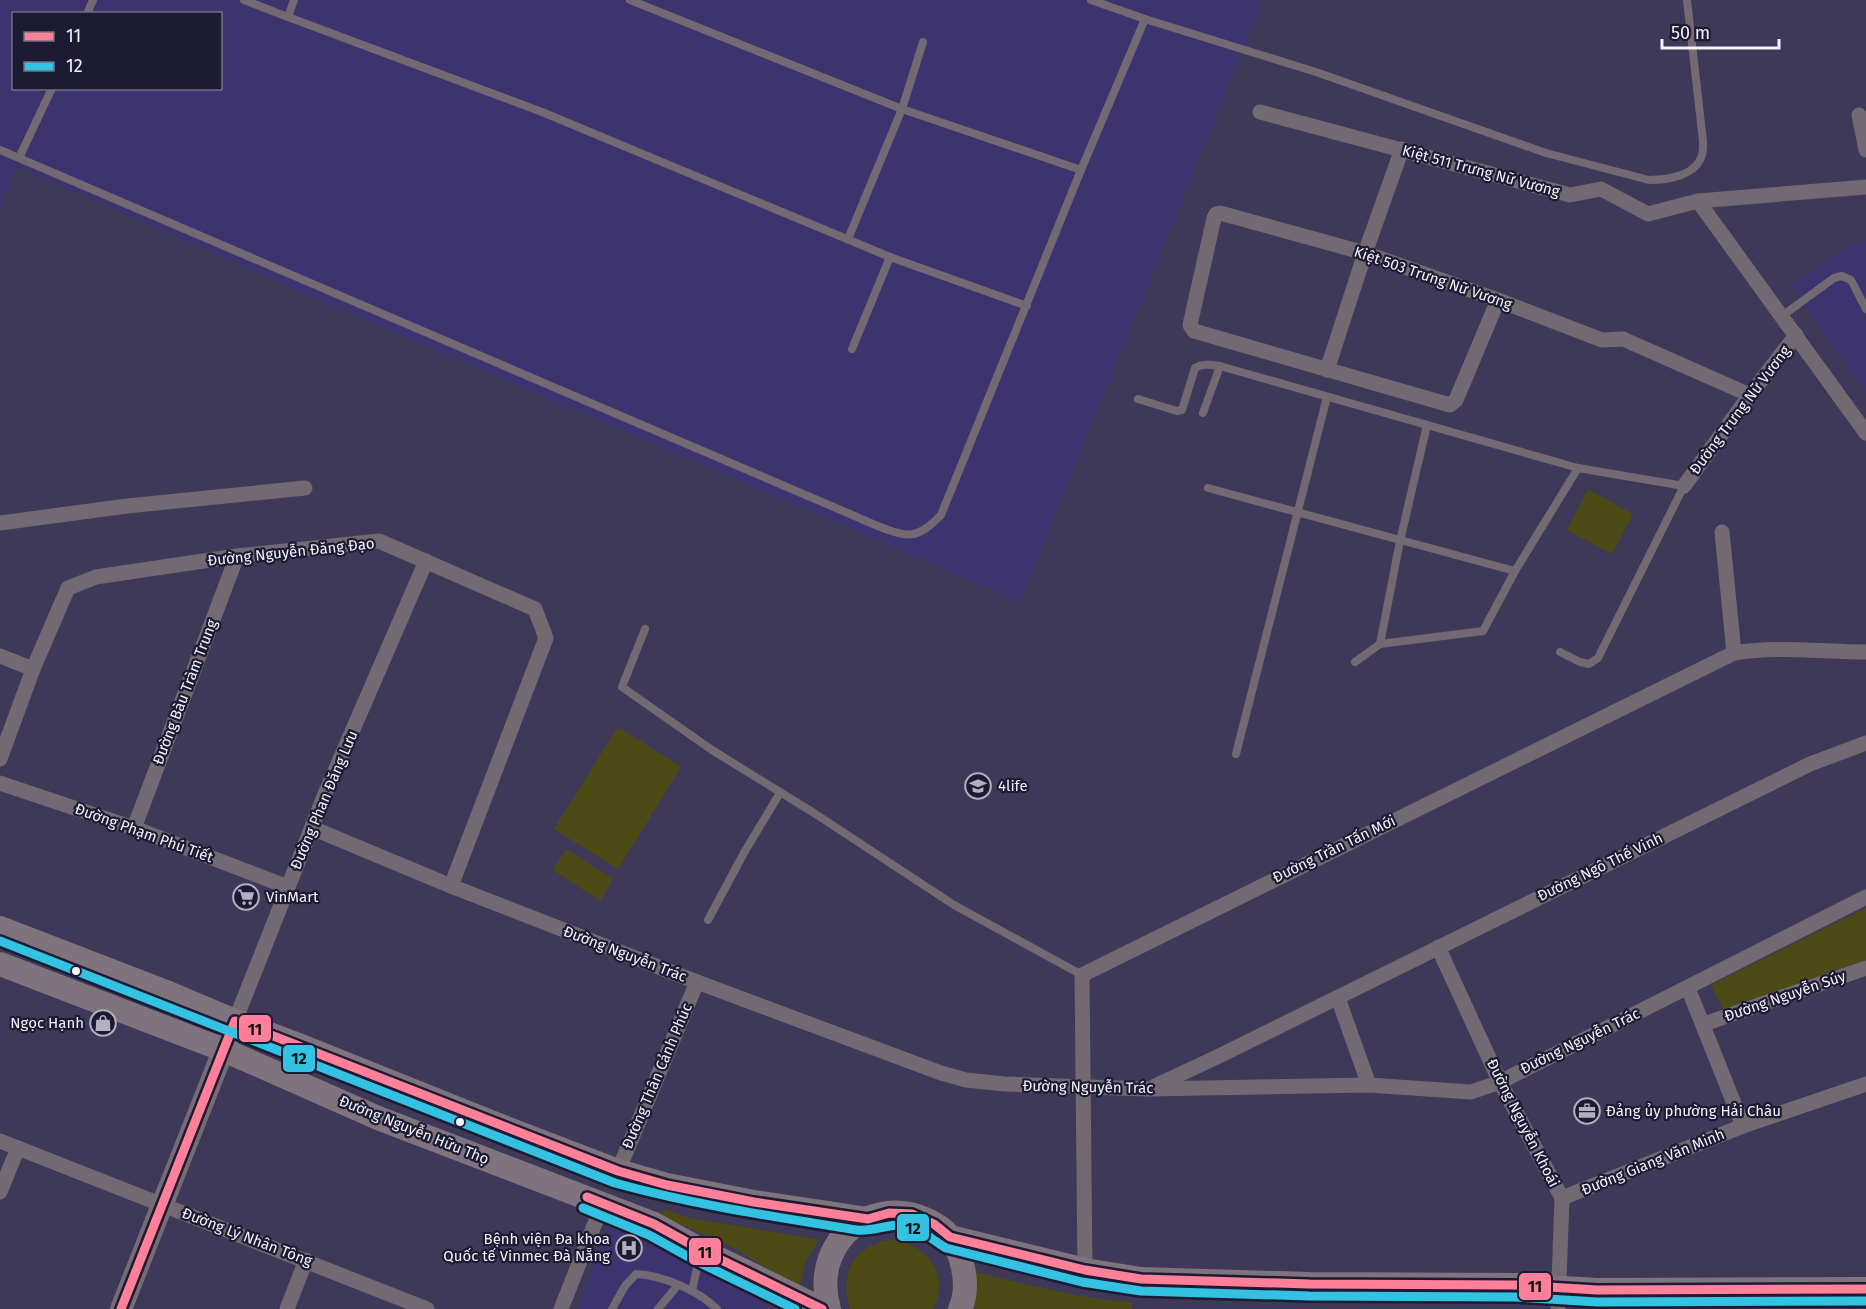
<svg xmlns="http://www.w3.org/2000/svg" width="1866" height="1309" font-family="'Fira Sans',sans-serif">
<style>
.built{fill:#3d346f;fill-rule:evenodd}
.green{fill:#4e4a16}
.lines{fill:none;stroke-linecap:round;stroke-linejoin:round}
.lane{stroke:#736973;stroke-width:8}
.street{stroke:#736973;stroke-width:15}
.secondary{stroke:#776c76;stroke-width:22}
.primary{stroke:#7f737d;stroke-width:24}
.bus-1-casing{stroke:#1d1a33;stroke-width:14}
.bus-2-casing{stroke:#1d1a33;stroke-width:14}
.bus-1{stroke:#ff8098;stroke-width:9}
.bus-2{stroke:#33c2e2;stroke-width:9}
.bus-dot{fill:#f2f2f9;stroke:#1d1a33;stroke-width:2}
.labels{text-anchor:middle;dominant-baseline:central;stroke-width:4.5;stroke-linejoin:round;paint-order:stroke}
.street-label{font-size:15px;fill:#f2f2f9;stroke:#1d1a33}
.poi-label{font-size:15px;fill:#f2f2f9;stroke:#1d1a33;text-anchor:start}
.line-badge{stroke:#1d1a33;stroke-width:2}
.pale-badge-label{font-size:16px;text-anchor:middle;font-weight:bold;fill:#111}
</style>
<rect width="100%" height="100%" fill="#3e3958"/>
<g class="built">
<path d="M0,0H1263L1021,602L296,290L17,166L0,207ZM14,14H220V88H14Z"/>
<polygon points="1866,237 1866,392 1790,285"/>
<polygon points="608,1227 706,1269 763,1302 769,1309 578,1309"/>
</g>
<g class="green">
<polygon points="1588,489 1633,514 1612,554 1567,530"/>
<polygon points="618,727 681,767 618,869 554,829"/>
<polygon points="566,849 613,879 600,901 553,870"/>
<polygon points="1866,908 1866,960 1723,1010 1711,985"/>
<polygon points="664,1209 689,1218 817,1239 818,1242 805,1262 800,1286 797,1287 736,1249 685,1226 660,1218"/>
<path d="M890,1240C926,1243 951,1274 933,1309H850C839,1274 853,1246 890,1240Z"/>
<path d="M971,1271C1025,1284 1077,1298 1132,1302V1309H973Z"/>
</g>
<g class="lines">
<g class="lane">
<polyline points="244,0 288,17"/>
<polyline points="294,0 288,17 542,112 890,257 1027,306"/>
<polyline points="630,0 902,109 848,239"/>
<path d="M1091,0L1145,19L1316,72L1546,153L1649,180C1667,180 1696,176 1702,155C1703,151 1703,145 1703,141L1687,0"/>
<polyline points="87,14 93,0"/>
<polyline points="923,42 902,109 1081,170"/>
<path d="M0,150L850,514C864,520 900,538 913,534C924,532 933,523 941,515L1081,170L1145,19"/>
<polyline points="19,158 52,88"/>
<polyline points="1782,316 1834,278 1842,276 1851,280 1866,309"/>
<polyline points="852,349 890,257"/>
<path d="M1138,399L1177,411L1182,410L1195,368C1203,363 1211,365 1220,366L1578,468L1684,486L1598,658L1589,664L1580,662L1560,652"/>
<polyline points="1203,413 1220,366"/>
<polyline points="1208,488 1515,571"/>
<polyline points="645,629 622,687 712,750 814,813 954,905 1082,975"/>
<polyline points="1380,644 1483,631 1515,571 1578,468"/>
<polyline points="1355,662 1380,644 1400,541 1427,425"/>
<polyline points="1236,754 1327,397"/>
<polyline points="708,920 745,851 780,793"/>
<polyline points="692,1291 700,1254"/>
<path d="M612,1309L625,1286L636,1274C662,1275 699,1291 717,1309"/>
<polyline points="658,1309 678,1285"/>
</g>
<g class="street">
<polyline points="1260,112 1570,195 1601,189 1648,214 1698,201 1866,187"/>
<polyline points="1859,115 1866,150"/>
<polyline points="1698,201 1866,433"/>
<polyline points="1498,300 1456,400 1450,405 1194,331 1190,325 1214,218 1216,214 1220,213 1365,253 1498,300 1602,340 1623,339 1750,395"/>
<polyline points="1327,370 1365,253 1402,149"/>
<polyline points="1684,486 1750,395 1796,335"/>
<polyline points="0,523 127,506 305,488"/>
<polyline points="1722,532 1734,653"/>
<polyline points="0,656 33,669"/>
<polyline points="0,759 33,669 68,588 96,577 237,556 379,541 535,609 546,638 451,886"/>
<polyline points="0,783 134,828 288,887"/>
<polyline points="134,828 237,556"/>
<polyline points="312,828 451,886 697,982 941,1073 966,1080 1005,1084 1149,1089 1369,1085 1471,1092 1500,1082 1866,897"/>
<polyline points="1438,947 1500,1082 1562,1198 1558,1309"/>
<polyline points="1688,988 1743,1126"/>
<polyline points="1338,998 1369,1085"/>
<polyline points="235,1021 325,794 426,561"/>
<polyline points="1704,1024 1866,968"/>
<polyline points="1155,1086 1217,1057 1810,764 1866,743"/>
<polyline points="0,1141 427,1309"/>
<polyline points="618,1171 697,982"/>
<polyline points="0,1192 18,1148"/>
<polyline points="1562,1198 1743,1126 1866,1084"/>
<path d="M1085,1270L1082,975L1734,653C1778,646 1822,652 1866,652"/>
<polyline points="287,1309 306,1260"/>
<polyline points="561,1309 603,1203"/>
</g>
<polyline class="secondary" points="121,1309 235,1021"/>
<g class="primary">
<polyline points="0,928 171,994 235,1021 301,1046 493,1123 618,1171 667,1185 754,1202 868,1219"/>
<polyline points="0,964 224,1050 378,1118 654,1224 701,1250 822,1309"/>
<polyline points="950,1237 1085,1270 1141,1279 1309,1284 1516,1285 1597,1290 1866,1289"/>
<path d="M829,1309C816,1264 840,1219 888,1213C909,1210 938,1221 951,1238C957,1247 961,1258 963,1268C966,1282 966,1296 960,1309"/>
</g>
<g class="bus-1-casing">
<g id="bus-1">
<polyline points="587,1197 654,1224 701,1250 822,1309"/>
<polyline points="121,1309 235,1021 618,1171 667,1185 754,1202 868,1219 889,1213 912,1214 934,1224 950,1237 1085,1270 1141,1279 1309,1284 1516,1285 1597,1290 1866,1289"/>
</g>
</g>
<g class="bus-2-casing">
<g id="bus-2">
<path d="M0,941L615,1183C694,1205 776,1217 857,1230C876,1232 893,1221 911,1227C925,1232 934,1241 946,1248L1082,1282L1141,1291L1309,1296L1516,1297L1597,1302L1866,1301"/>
<polyline points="583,1208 649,1235 696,1261 795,1309"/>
</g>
</g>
<use href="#bus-1" class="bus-1"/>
<use href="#bus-2" class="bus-2"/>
</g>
<defs>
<g id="school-ring" transform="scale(1.35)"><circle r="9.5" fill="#1d1a33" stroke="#b3b1c1" stroke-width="1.5"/><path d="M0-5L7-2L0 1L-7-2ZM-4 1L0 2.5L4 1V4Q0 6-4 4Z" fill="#b3b1c1"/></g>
<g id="supermarket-ring" transform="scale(1.35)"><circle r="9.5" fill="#1d1a33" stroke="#b3b1c1" stroke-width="1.5"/><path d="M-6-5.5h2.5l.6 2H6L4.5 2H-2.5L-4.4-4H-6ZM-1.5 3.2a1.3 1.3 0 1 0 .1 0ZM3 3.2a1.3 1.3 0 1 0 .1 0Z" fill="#b3b1c1"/></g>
<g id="shop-ring" transform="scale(1.35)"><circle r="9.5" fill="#1d1a33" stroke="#b3b1c1" stroke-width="1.5"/><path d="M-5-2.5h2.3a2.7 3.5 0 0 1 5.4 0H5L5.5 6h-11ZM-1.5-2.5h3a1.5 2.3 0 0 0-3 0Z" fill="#b3b1c1"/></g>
<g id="office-ring" transform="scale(1.35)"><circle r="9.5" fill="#1d1a33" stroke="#b3b1c1" stroke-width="1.5"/><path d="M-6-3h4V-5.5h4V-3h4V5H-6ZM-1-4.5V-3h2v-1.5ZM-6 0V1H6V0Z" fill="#b3b1c1"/></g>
<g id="hospital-ring" transform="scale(1.35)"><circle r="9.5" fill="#1d1a33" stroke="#b3b1c1" stroke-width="1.5"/><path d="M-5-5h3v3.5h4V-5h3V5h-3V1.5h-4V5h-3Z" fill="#b3b1c1"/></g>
</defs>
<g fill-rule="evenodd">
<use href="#school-ring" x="978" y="786"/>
<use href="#supermarket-ring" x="246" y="897"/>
<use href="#shop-ring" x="103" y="1023"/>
<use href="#office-ring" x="1587" y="1111"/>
<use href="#hospital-ring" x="629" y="1248"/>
</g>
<g class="bus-dot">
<circle cx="76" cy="971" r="5"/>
<circle cx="460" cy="1122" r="5"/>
</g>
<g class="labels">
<g class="street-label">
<text transform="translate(1481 171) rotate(15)">Kiệt 511 Trưng Nữ Vương</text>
<text transform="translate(1433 278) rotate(19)">Kiệt 503 Trưng Nữ Vương</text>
<text transform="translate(1740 410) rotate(-53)">Đường Trưng Nữ Vương</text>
<text transform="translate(291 552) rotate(-6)">Đường Nguyễn Đăng Đạo</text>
<text transform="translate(185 692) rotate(-69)">Đường Bàu Tràm Trung</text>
<text transform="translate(324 800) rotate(-67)">Đường Phan Đăng Lưu</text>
<text transform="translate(144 833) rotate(20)">Đường Phạm Phú Tiết</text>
<text transform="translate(1334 849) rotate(-26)">Đường Trần Tấn Mới</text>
<text transform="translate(1600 867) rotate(-26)">Đường Ngô Thế Vinh</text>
<text transform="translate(625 954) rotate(21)">Đường Nguyễn Trác</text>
<text transform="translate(1785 996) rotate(-19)">Đường Nguyễn Súy</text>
<text transform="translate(1580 1041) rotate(-26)">Đường Nguyễn Trác</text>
<text transform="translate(657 1076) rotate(-67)">Đường Thân Cảnh Phúc</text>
<text transform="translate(1088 1087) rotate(1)">Đường Nguyễn Trác</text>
<text transform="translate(1523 1123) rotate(63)">Đường Nguyễn Khoái</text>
<text transform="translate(414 1130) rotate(22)">Đường Nguyễn Hữu Thọ</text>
<text transform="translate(1653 1162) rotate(-22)">Đường Giang Văn Minh</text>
<text transform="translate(247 1237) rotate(21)">Đường Lý Nhân Tông</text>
</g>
<g class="poi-label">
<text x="998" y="786">4life</text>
<text x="266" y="897">VinMart</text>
<text x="84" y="1023" text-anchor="end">Ngọc Hạnh</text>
<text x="1606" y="1111">Đảng ủy phường Hải Châu</text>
<text x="610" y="1239" text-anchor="end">Bệnh viện Đa khoa<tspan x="610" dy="17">Quốc tế Vinmec Đà Nẵng</tspan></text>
</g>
</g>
<g class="line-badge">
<rect x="238" y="1014" width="34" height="29" rx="6" fill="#ff8098"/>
<rect x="282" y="1044" width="34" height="29" rx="6" fill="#33c2e2"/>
<rect x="896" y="1213" width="34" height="29" rx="6" fill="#33c2e2"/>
<rect x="688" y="1237" width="34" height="29" rx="6" fill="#ff8098"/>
<rect x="1518" y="1272" width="34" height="29" rx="6" fill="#ff8098"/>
</g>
<g class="pale-badge-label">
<text x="255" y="1035">11</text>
<text x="299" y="1064">12</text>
<text x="913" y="1234">12</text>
<text x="705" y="1258">11</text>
<text x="1535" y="1292">11</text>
</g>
<rect x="12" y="12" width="210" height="78" fill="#1d1a33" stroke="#727082" stroke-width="1.5"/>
<rect x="24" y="32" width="30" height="9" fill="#ff8098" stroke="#727082" stroke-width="1.5"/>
<text x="66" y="42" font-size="18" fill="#f2f2f9">11</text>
<rect x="24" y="62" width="30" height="9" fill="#33c2e2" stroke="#727082" stroke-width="1.5"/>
<text x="66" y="72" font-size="18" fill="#f2f2f9">12</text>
<path d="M1662 39v9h117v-9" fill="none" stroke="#f2f2f9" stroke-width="3"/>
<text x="1671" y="39" font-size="18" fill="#f2f2f9" stroke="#1d1a33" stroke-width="4.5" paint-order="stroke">50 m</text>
</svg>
